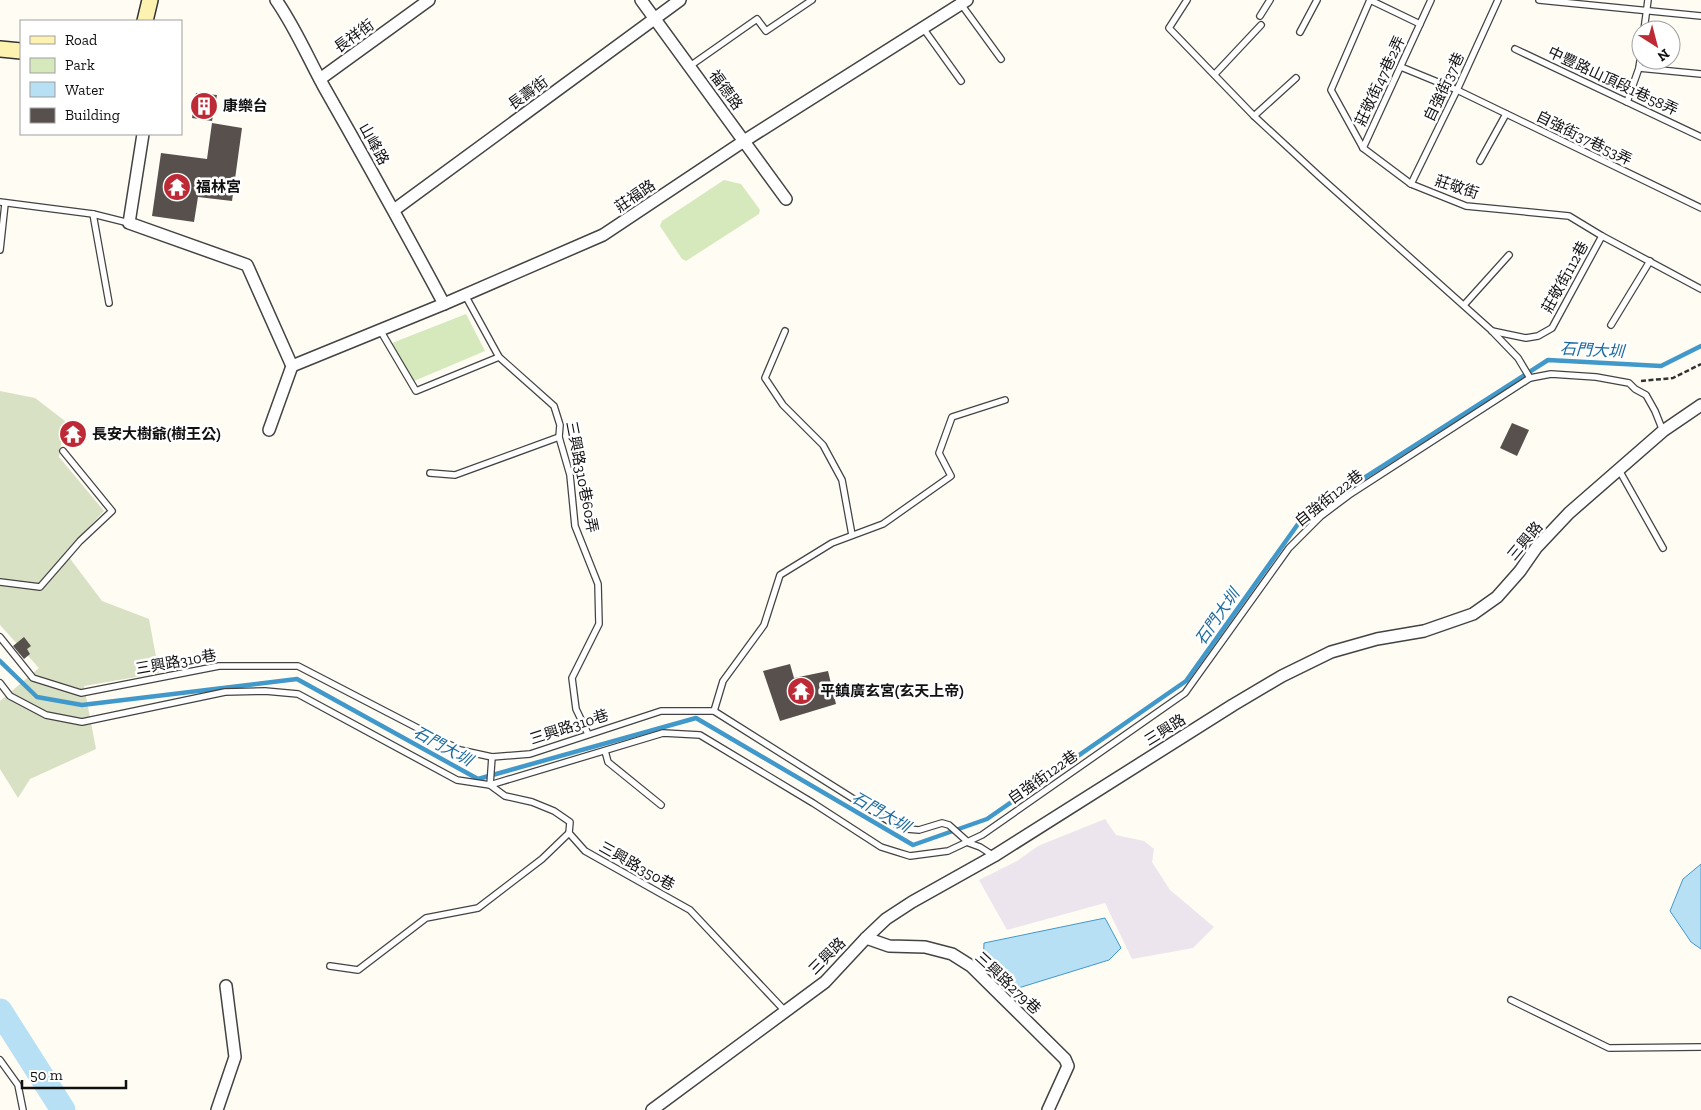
<svg xmlns="http://www.w3.org/2000/svg" width="1701" height="1110" font-family="'Zilla Slab','Noto Sans TC',serif">
<style>
.industrial{fill:#ece5ee}
.green{fill:#d5e9bc}
.cemetery{fill:#d8e1c3}
.water{fill:#b8e0f5;stroke:#4198ca}
.lines{fill:none;stroke-linecap:round;stroke-linejoin:round}
.stream{stroke:#4198ca;stroke-width:4.5}
.river{stroke:#b8e0f5;stroke-width:25}
.building{fill:#58504c}
.lane-casing{stroke:#434343;stroke-width:8}
.street-casing{stroke:#434343;stroke-width:14}
.secondary-casing{stroke:#323232;stroke-width:18}
.path{stroke:#323232;stroke-width:2.5;stroke-dasharray:5 2.5;stroke-linecap:butt}
.lane{stroke:#fff;stroke-width:5.5}
.street{stroke:#fff;stroke-width:11}
.secondary{stroke:#fdf2b0;stroke-width:15}
.labels{text-anchor:middle;dominant-baseline:central;stroke-width:5;stroke-linejoin:round;paint-order:stroke}
.street-label{font-size:15px;fill:#101010;stroke:#fff}
.poi-label{font-size:15px;font-weight:bold;fill:#101010;stroke:#fff;text-anchor:start}
.water-label{font-size:16px;font-style:italic;fill:#1b6aa0;stroke:#fff}
</style>
<rect width="100%" height="100%" fill="#fffcf3"/>
<polygon class="industrial" points="1105,819 1116,835 1144,841 1154,849 1152,862 1170,890 1214,927 1193,948 1132,959 1105,903 1007,930 979,880 1017,861 1038,846"/>
<g class="green">
<polygon points="724,180 741,184 760,210 759,214 686,261 682,259 660,226 662,221"/>
<polygon points="466,314 485,351 414,381 392,343"/>
</g>
<polygon class="cemetery" points="0,391 35,398 65,421 59,457 104,511 65,552 102,601 149,619 159,673 84,686 96,749 30,779 18,798 0,769 0,701 39,668 0,625"/>
<g class="water">
<polygon points="1701,864 1701,949 1691,942 1670,911 1683,879"/>
<polygon points="1105,918 1121,948 1109,960 1015,989 983,969 984,943"/>
</g>
<g class="lines">
<polyline class="stream" points="0,661 37,697 82,705 297,679 478,779 696,718 913,845 987,819 1186,681 1303,517 1548,360 1661,366 1701,346"/>
<polyline class="river" points="0,1011 63,1110"/>
</g>
<g class="building">
<polygon points="196,93 217,95 212,121 192,118"/>
<polygon points="212,123 242,128 232,201 198,197 194,222 152,216 161,153 207,159"/>
<polygon points="1512,423 1529,430 1517,456 1500,448"/>
<polygon points="24,637 31,646 27,649 30,654 24,659 13,646"/>
<polygon points="790,664 794,678 828,671 836,704 780,721 763,671"/>
</g>
<g class="lines">
<g class="lane-casing">
<g id="lane">
<polyline points="1187,0 1169,28 1254,116 1320,177 1491,330 1518,358 1530,378"/>
<polyline points="1539,0 1701,16"/>
<polyline points="961,4 1001,59"/>
<polyline points="1260,16 1270,0"/>
<polyline points="1420,24 1370,0 1331,90 1363,148 1411,184 1466,206 1569,216 1602,236 1701,289"/>
<polyline points="923,28 961,81"/>
<polyline points="1644,30 1648,0"/>
<polyline points="1300,32 1317,0"/>
<polyline points="1515,49 1701,137"/>
<polyline points="690,66 757,19 766,31 812,0"/>
<polyline points="1401,67 1457,90 1701,208"/>
<polyline points="1639,68 1701,74"/>
<polyline points="1215,74 1261,25"/>
<polyline points="1627,102 1639,68 1641,54"/>
<polyline points="1254,116 1296,78"/>
<polyline points="1363,148 1431,0"/>
<polyline points="1480,161 1506,114"/>
<polyline points="1411,184 1457,90 1498,0"/>
<polyline points="0,202 93,214 129,223"/>
<polyline points="93,214 109,303"/>
<polyline points="0,250 5,204"/>
<polyline points="465,295 499,357 554,406 560,425 559,437 570,475 575,526 598,584 599,624 572,678 576,709 588,734"/>
<polyline points="1464,305 1509,255"/>
<polyline points="1611,325 1650,261"/>
<polyline points="380,330 416,391 499,357"/>
<polyline points="785,331 765,378 783,405 823,445 842,480 852,535"/>
<polyline points="1492,331 1526,338 1538,336 1552,328 1602,236"/>
<polyline points="1619,470 1663,548"/>
<polyline points="430,473 455,475 559,437"/>
<polyline points="0,582 40,587 80,541 112,511 63,451"/>
<polyline points="0,637 33,678 81,693 219,666 298,666 460,750 492,757 530,754 661,711 714,711 887,820 907,829 919,830 942,823 949,825 969,843 980,847 994,856"/>
<polyline points="0,683 10,696 46,715 82,722 225,692 265,691 298,694 457,780 490,785 663,733 700,735 813,803 881,847 897,852 910,856 948,851 982,835 1185,693 1289,548 1321,516 1349,495 1530,378 1551,374 1596,377 1629,383 1635,389 1646,395 1655,411 1663,431"/>
<polyline points="714,711 723,681 764,625 780,575 832,543 883,524 951,476 939,453 952,417 1005,400"/>
<polyline points="605,751 608,762 661,805"/>
<polyline points="492,757 490,785 505,796 532,802 554,811 570,822 569,833 585,851 690,910 785,1011"/>
<polyline points="330,966 358,970 426,918 478,908 542,859 569,833"/>
<polyline points="1511,1000 1609,1048 1701,1047"/>
<polyline points="0,1060 18,1085 23,1110"/>
</g>
</g>
<g class="street-casing">
<g id="street">
<path d="M276,0C295,27 308,58 324,87C365,159 405,231 444,304"/>
<polyline points="641,0 786,199"/>
<polyline points="320,79 429,0"/>
<polyline points="143,134 129,223 247,265 292,366"/>
<polyline points="394,210 680,0"/>
<polyline points="292,366 444,304 603,235 744,141 967,0"/>
<polyline points="269,430 292,366"/>
<polyline points="866,938 889,946 925,947 952,954 971,966 1065,1059 1068,1066 1048,1110"/>
<polyline points="217,1110 235,1057 226,986"/>
<polyline points="652,1110 825,982 866,938 886,919 912,902 994,856 1233,705 1282,676 1331,652 1377,639 1424,631 1473,614 1497,597 1520,571 1536,548 1569,513 1663,431 1701,405"/>
</g>
</g>
<g class="secondary-casing">
<g id="secondary">
<polyline points="145,21 150,0"/>
<polyline points="0,49 21,51"/>
</g>
</g>
<polyline class="path" points="1641,381 1673,378 1701,364"/>
<use href="#lane" class="lane"/>
<use href="#street" class="street"/>
<use href="#secondary" class="secondary"/>
</g>
<defs>
<g id="building-disc" transform="scale(1.4375)"><circle r="9.5" fill="#bd2a36" stroke="#fff"/><path d="M-4-6H4V6H1V3H-1V6H-4ZM-2.5-4.3h1.7v1.8h-1.7ZM.8-4.3h1.7v1.8H.8ZM-2.5-1h1.7V.8h-1.7ZM.8-1h1.7V.8H.8Z" fill="#fff"/></g>
<g id="temple-disc" transform="scale(1.4375)"><circle r="9.5" fill="#bd2a36" stroke="#fff"/><path d="M0-6L5-2H3V0L6.5 2.5H4V6H1.5V3h-3V6H-4V2.5H-6.5L-3 0V-2H-5Z" fill="#fff"/></g>
</defs>
<g fill-rule="evenodd">
<use href="#building-disc" x="204" y="106"/>
<use href="#temple-disc" x="177" y="187"/>
<use href="#temple-disc" x="73" y="434"/>
<use href="#temple-disc" x="801" y="691"/>
</g>
<g class="labels">
<g class="street-label">
<text transform="translate(354 36) rotate(-36)">長祥街</text>
<text transform="translate(1380 81) rotate(-65)">莊敬街47巷2弄</text>
<text transform="translate(1613 81) rotate(25)">中豐路山頂段1巷58弄</text>
<text transform="translate(1444 87) rotate(-65)">自強街37巷</text>
<text transform="translate(726 90) rotate(54)">福德路</text>
<text transform="translate(528 93) rotate(-36)">長壽街</text>
<text transform="translate(1584 138) rotate(26)">自強街37巷53弄</text>
<text transform="translate(374 144) rotate(61)">山峰路</text>
<text transform="translate(1457 187) rotate(18)">莊敬街</text>
<text transform="translate(635 196) rotate(-34)">莊福路</text>
<text transform="translate(1565 277) rotate(-61)">莊敬街112巷</text>
<text transform="translate(582 477) rotate(79)">三興路310巷60弄</text>
<text transform="translate(1329 498) rotate(-38)">自強街122巷</text>
<text transform="translate(1525 541) rotate(-50)">三興路</text>
<text transform="translate(176 662) rotate(-10)">三興路310巷</text>
<text transform="translate(569 727) rotate(-18)">三興路310巷</text>
<text transform="translate(1165 730) rotate(-32)">三興路</text>
<text transform="translate(1043 777) rotate(-35)">自強街122巷</text>
<text transform="translate(637 866) rotate(29)">三興路350巷</text>
<text transform="translate(827 956) rotate(-45)">三興路</text>
<text transform="translate(1008 983) rotate(43)">三興路279巷</text>
</g>
<g class="poi-label">
<text x="223" y="106">康樂台</text>
<text x="196" y="187">福林宮</text>
<text x="92" y="434">長安大樹爺(樹王公)</text>
<text x="820" y="691">平鎮廣玄宮(玄天上帝)</text>
</g>
<g class="water-label">
<text transform="translate(1592 350) rotate(3)">石門大圳</text>
<text transform="translate(1217 617) rotate(-55)">石門大圳</text>
<text transform="translate(443 746) rotate(29)">石門大圳</text>
<text transform="translate(881 812) rotate(30)">石門大圳</text>
</g>
</g>
<rect x="20" y="20" width="162" height="115" fill="#ffffff" stroke="#9f9f9f"/>
<rect x="30" y="36" width="25" height="8" fill="#fdf2b0" stroke="#9f9f9f"/>
<text x="65" y="45" font-size="15" fill="#101010">Road</text>
<rect x="30" y="58" width="25" height="15" fill="#d5e9bc" stroke="#9f9f9f"/>
<text x="65" y="70" font-size="15" fill="#101010">Park</text>
<rect x="30" y="82" width="25" height="15" fill="#b8e0f5" stroke="#9f9f9f"/>
<text x="65" y="95" font-size="15" fill="#101010">Water</text>
<rect x="30" y="108" width="25" height="15" fill="#58504c" stroke="#9f9f9f"/>
<text x="65" y="120" font-size="15" fill="#101010">Building</text>
<g transform="translate(1656 45) rotate(144)"><circle r="24" fill="#ffffff" stroke="#9f9f9f"/>
<path d="M0-4L9 19L0 12L-9 19Z" fill="#bd2a36"/>
<text y="-8" font-size="14" font-weight="bold" text-anchor="middle" fill="#101010">N</text>
</g>
<path d="M22 1080v8h104v-8" fill="none" stroke="#101010" stroke-width="2.5"/>
<text x="30" y="1080" font-size="15" fill="#101010" stroke="#ffffff" stroke-width="4" paint-order="stroke">50 m</text>
</svg>
